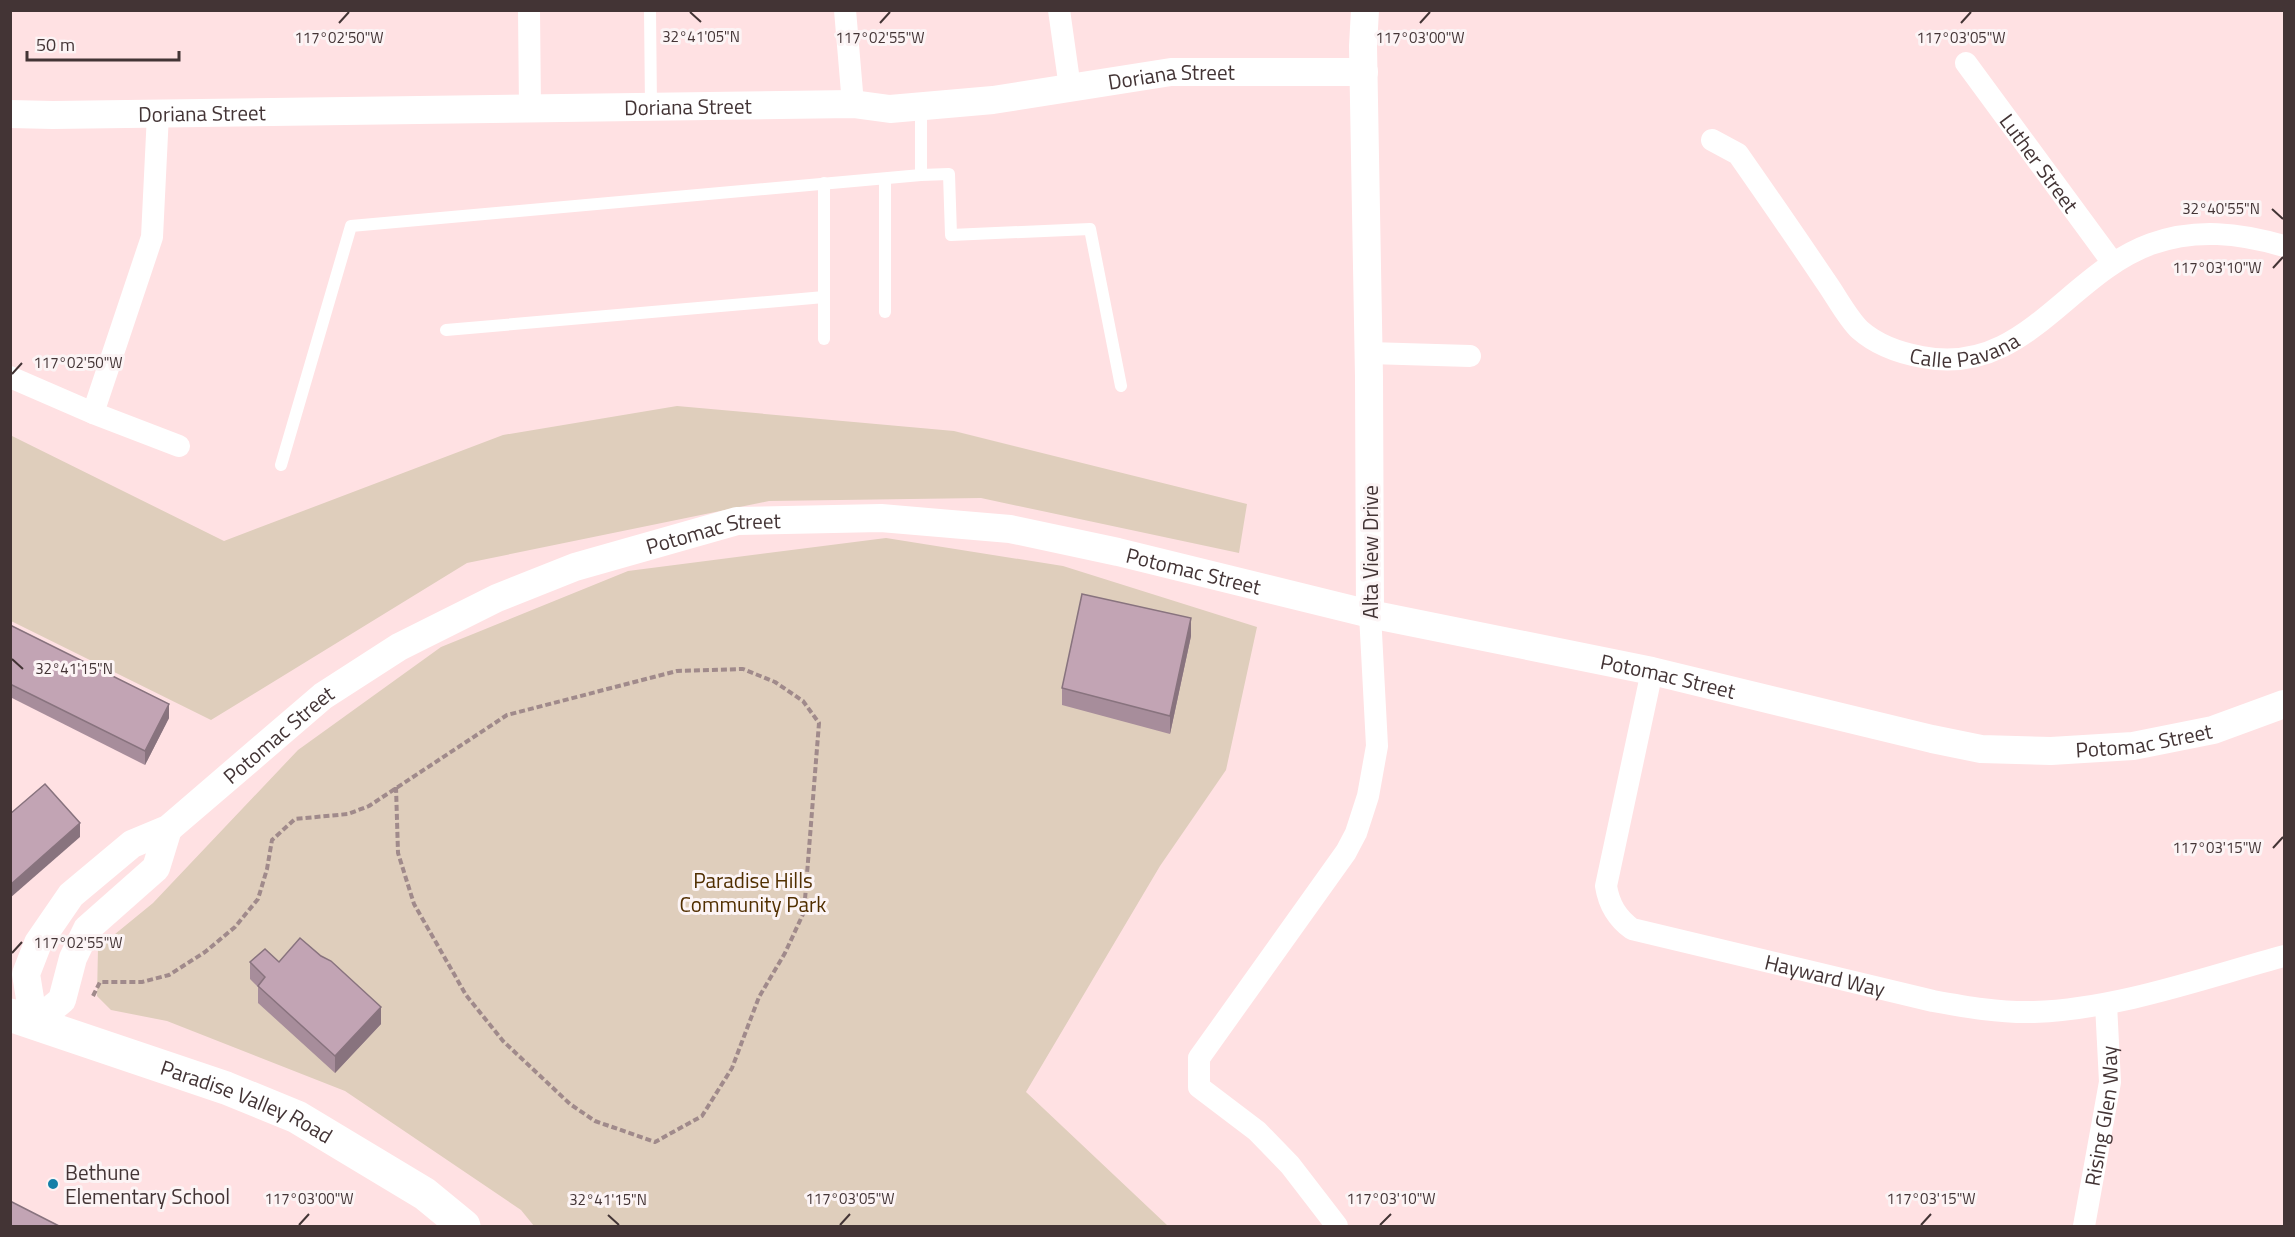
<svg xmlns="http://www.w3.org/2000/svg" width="2295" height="1237" font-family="'Titillium Web',sans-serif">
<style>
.green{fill:#dfcebc}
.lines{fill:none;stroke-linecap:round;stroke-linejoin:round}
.path{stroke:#a08a8b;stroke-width:4;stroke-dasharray:6 3;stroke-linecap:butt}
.service{stroke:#fff;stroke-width:12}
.minor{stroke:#fff;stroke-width:22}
.tertiary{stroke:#fff;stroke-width:28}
.primary{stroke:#fff;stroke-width:33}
.wall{fill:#a78d9b}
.shaded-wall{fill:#88737e}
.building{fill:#c2a4b4;stroke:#88737e;stroke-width:1.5}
.ticks{fill:none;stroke:#433435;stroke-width:2}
.poi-dot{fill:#1380a8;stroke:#fcf4f5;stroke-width:2}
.labels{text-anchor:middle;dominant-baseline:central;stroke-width:6;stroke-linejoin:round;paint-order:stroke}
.street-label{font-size:21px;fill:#433435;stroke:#fcf4f5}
.park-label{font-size:21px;fill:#512f00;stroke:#fcf4f5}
.poi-label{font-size:21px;fill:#433435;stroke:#fcf4f5;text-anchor:start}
.ticks-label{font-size:15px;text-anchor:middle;fill:#433435;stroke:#fcf4f5;stroke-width:6;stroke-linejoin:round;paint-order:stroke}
</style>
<rect width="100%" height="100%" fill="#ffe1e3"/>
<g class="green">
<polygon points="677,406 954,431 1247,504 1239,553 981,498 769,501 467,563 211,720 11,621 10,435 224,541 503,435"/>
<polygon points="886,538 1063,566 1257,627 1226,770 1160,866 1026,1092 1168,1226 534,1226 521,1210 345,1091 167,1021 111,1010 97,996 98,948 153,903 298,750 441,647 628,571"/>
</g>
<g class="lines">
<polyline class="path" points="93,996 100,982 142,982 169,975 205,952 235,927 258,899 267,869 272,840 295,819 348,814 369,806 507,715 677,671 743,669 775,682 803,701 819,723 804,912 785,953 759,997 732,1068 702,1116 655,1142 595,1121 570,1104 503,1041 466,995 414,904 398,853 396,787"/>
<g class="service">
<polyline points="650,10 651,107"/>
<polyline points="921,107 921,175 949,174 951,235 1090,229 1121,386"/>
<polyline points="885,312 885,179"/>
<polyline points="446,330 824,297"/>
<polyline points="824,339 824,183"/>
<polyline points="281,465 351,226 921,175"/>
</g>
<g class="minor">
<polyline points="529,10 530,109"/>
<polyline points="845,10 853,104"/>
<polyline points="1059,10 1070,88"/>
<path id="s1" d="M1966,63L2113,263"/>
<path id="s2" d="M1712,140L1738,154C1768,197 1797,239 1826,282C1836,296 1848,319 1860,330C1877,345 1900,353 1922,357C2024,377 2066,275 2151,244C2196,228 2239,233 2284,246"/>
<polyline points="1369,353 1470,356"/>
<polyline points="10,377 93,413 152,237 158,114"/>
<polyline points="93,413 179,446"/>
<path id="s3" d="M1652,671L1606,886C1609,905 1617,918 1632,929L1933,1001C1966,1007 2000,1013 2034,1012C2118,1009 2203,978 2284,956"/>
<polyline points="1337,1226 1290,1165 1257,1131 1199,1087 1199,1058 1346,852 1356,833 1368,796 1377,746 1370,614"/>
<path id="s4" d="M2084,1226L2110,1082L2106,1004"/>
</g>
<g class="tertiary">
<polyline points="1365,10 1363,46 1369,377 1370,614"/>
<path id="s5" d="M10,114L53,115L853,104L890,109L993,100L1171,72H1364"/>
<path id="s6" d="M34,1023L26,974L38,943L71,895L132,844L168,829L323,696L399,647L497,598L575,567L737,521L881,518L1010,529L1118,552L1370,614L1652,671L1932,739L1981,749L2051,751L2133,746L2213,730L2284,704"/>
<polyline points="34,1023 62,1000 73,958 87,929 156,868 168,829"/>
</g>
<path class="primary" id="s7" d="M10,1015L226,1088L297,1117L425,1194L464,1226"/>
</g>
<g class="wall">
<polygon points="10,625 169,718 145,765 10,697"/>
<polygon points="1191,636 1170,734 1062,705 1062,688"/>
<polygon points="250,962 279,962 381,1024 335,1073 258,1003 258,987 250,979"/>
</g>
<g class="shaded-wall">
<polygon points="1191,618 1191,636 1170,734 1170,716"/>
<polygon points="169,704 169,718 145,765 145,751"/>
<polygon points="80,823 80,837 10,898 10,885"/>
<polygon points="381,1007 381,1024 335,1073 335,1056"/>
</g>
<g class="building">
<polygon points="1082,594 1191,618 1170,716 1062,688"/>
<polygon points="10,625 169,704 145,751 10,684"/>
<polygon points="45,784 80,823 10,885 10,814"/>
<polygon points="300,938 321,956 331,961 381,1007 335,1056 258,986 265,977 250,962 265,949 279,962"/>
<polygon points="10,1201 61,1227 10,1227"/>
</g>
<path class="ticks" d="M690,12L701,22M339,23L349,12M880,23L890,12M1420,23L1430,12M1961,23L1971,12M2272,209L2283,219M2273,268L2283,257M12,374L22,363M12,659L23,669M2273,848L2283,837M12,953L22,942M608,1215L619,1225M299,1225L309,1214M840,1225L850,1214M1380,1225L1391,1214M1921,1225L1931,1214"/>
<circle class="poi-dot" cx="53" cy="1184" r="6"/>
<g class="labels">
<g class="street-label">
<text stroke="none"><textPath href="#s5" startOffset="1164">Doriana Street</textPath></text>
<text stroke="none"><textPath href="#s5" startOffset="678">Doriana Street</textPath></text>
<text stroke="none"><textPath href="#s5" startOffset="192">Doriana Street</textPath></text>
<text stroke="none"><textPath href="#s1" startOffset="124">Luther Street</textPath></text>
<text stroke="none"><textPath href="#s2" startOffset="356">Calle Pavana</textPath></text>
<text stroke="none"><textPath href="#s6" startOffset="891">Potomac Street</textPath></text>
<text transform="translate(1370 552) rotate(-90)">Alta View Drive</text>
<text stroke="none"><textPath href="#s6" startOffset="1378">Potomac Street</textPath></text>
<text stroke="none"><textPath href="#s6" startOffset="1864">Potomac Street</textPath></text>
<text stroke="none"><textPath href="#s6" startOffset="405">Potomac Street</textPath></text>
<text stroke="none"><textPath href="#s6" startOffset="2349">Potomac Street</textPath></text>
<text stroke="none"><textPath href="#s3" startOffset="470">Hayward Way</textPath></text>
<text stroke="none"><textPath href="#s7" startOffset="252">Paradise Valley Road</textPath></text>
<text stroke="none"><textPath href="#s4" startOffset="112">Rising Glen Way</textPath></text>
</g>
<g class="park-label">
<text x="753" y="880">Paradise Hills<tspan x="753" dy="24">Community Park</tspan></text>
</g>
<g class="poi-label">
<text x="65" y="1172">Bethune<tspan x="65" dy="24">Elementary School</tspan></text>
</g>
</g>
<g class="ticks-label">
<text x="701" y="42">32°41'05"N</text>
<text x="339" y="43">117°02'50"W</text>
<text x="880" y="43">117°02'55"W</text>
<text x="1420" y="43">117°03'00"W</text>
<text x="1961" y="43">117°03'05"W</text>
<text x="2221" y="214">32°40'55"N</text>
<text x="2217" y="273">117°03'10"W</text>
<text x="78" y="368">117°02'50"W</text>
<text x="74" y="674">32°41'15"N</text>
<text x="2217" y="853">117°03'15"W</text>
<text x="78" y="948">117°02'55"W</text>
<text x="309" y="1204">117°03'00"W</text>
<text x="850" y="1204">117°03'05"W</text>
<text x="1391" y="1204">117°03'10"W</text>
<text x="1931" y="1204">117°03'15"W</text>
<text x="608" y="1205">32°41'15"N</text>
</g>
<rect width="2295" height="1237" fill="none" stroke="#433435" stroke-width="24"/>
<path d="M27 51v9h152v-9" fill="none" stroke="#433435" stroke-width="3"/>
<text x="36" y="51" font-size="18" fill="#433435" stroke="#fcf4f5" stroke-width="4.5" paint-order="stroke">50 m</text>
</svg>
